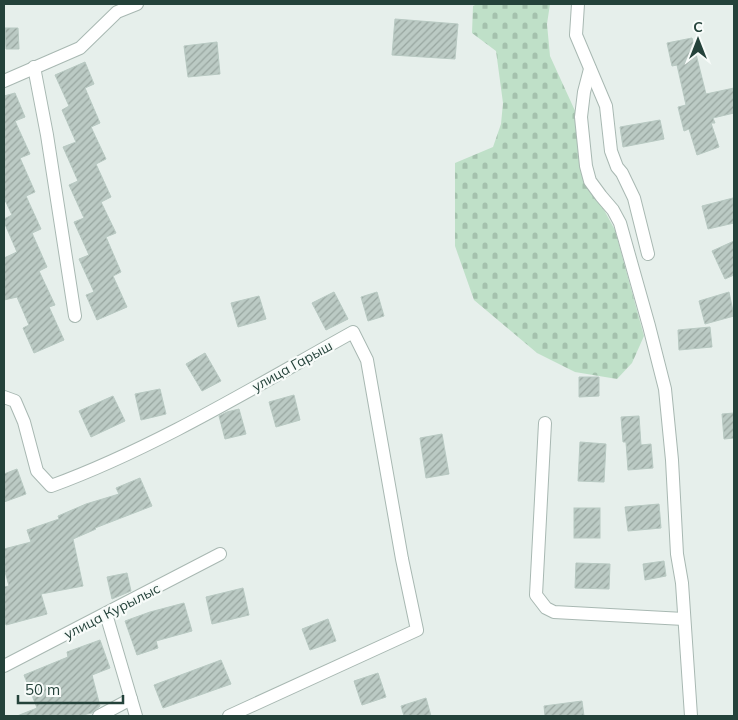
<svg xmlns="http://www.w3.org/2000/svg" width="738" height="720" font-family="Mulish,sans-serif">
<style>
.cemetery{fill:url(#cemetery-stones)}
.building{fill:url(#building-hatch);stroke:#b8c9c2}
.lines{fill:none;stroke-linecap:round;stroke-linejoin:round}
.street-casing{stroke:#a8b8b2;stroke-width:14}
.street{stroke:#fff;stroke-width:12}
.labels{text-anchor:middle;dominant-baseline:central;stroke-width:4.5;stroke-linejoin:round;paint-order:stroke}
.street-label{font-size:14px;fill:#24423a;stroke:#f7fbf9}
</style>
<defs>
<pattern id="cemetery-stones" width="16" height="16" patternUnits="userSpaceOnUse" patternTransform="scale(1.25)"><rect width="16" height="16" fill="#bfe0c8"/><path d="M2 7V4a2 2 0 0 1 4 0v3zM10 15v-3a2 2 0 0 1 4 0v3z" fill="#a4c1ad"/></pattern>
<pattern id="building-hatch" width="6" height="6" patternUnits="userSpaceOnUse" patternTransform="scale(1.25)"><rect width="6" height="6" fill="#bbcac4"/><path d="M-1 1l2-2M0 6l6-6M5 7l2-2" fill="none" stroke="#98a6a0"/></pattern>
</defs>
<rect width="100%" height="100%" fill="#e6efeb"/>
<polygon class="cemetery" points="477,4 550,4 547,24 550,56 576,113 603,208 615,230 644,336 632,363 617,379 575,372 537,353 474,300 455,246 455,163 493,147 501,124 503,103 496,51 472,33 473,6"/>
<g class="building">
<polygon points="395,19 458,24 455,59 392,55"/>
<polygon points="5,28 18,28 19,49 6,49"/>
<polygon points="692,38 706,94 734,88 734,113 713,118 715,123 711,123 719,147 697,155 689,129 684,131 678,107 686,105 677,65 672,66 667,43"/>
<polygon points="217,42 220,74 188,77 184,46"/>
<polygon points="85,62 94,84 85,88 100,123 91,127 106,159 96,164 111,197 101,202 116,233 106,237 121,272 113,276 127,307 97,320 86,295 94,292 79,259 89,255 74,222 84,218 69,185 78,181 63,147 76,142 62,110 69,106 55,75"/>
<polygon points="15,93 25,117 15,121 30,154 20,158 35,192 26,196 41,229 32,233 47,267 39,271 55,305 49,307 64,340 34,353 23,328 29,325 17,297 4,300 4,258 17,252 4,222 4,219 12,215 4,198 4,96"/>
<polygon points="660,120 664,139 623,147 620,127"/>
<polygon points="733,198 734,223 708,229 702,206"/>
<polygon points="734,241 734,275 725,279 712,251"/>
<polygon points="334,292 348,319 326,330 312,303"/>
<polygon points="377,292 384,316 368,321 361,297"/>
<polygon points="729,292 734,316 705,324 699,301"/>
<polygon points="259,296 266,319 238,327 231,303"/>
<polygon points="710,327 712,347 679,350 678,330"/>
<polygon points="205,353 221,381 202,391 186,364"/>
<polygon points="579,377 599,377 599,396 579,397"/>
<polygon points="160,389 166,414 141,420 135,394"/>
<polygon points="294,395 300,420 276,427 269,402"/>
<polygon points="113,396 125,421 91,437 79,411"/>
<polygon points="239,409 246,434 225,439 219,416 227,412"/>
<polygon points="734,413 734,438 724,439 722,414"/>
<polygon points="639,416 641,445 651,444 653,468 628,470 626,442 623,442 621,417"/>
<polygon points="442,434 449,474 426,478 420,438"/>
<polygon points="580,442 606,444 604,482 578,481"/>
<polygon points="17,469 26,494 4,502 4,474"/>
<polygon points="140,478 152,506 95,528 96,529 73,539 83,586 41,594 47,614 6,625 4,617 4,587 9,586 4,568 4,549 31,542 27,530 59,519 58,516 86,504 119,494 116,488"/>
<polygon points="659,504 661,528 628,531 625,507"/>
<rect x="574" y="508" width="26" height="30"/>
<polygon points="664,561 666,576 645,580 643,564"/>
<polygon points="576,563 610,564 609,589 575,588"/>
<polygon points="127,573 131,591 112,599 107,577"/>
<polygon points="243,588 249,615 212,624 206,597"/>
<polygon points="184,603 192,631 156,641 158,648 137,655 125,621 150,612"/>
<polygon points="328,619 336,641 310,650 302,629"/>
<polygon points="100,640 110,668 92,675 100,706 92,713 78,716 17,716 37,708 24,675 68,657 67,652"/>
<polygon points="221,660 231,684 163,708 154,685"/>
<polygon points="378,673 386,697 362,705 354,681"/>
<polygon points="426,698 431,716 404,716 401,706"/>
<polygon points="582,701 584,716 545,716 544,706"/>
</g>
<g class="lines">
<g class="street-casing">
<g id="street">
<polyline points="578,4 576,35 606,106 611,151 617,167 622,173 634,198 648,254"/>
<polyline points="34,67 47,135 75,316"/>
<polyline points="590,69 584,92 581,117 586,166 590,181 601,196 613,210 620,223 649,326 665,389 672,460 677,554 682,583 691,716"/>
<polyline points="4,81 80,48 117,12 137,4"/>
<path d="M4,397L15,401L24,422L37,471L51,486C155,448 256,386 353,332L367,360L402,559L417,630L229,716"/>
<polyline points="545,423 536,595 546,608 554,612 684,619"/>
<polyline points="106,614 136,716"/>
<polyline points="4,666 220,554"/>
<polyline points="99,716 131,699"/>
</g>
</g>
<use href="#street" class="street"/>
</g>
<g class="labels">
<g class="street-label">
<text transform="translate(292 366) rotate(-29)">улица Гарыш</text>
<text transform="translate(112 611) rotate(-27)">улица Курылыс</text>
</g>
</g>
<rect width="738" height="720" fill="none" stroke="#24423a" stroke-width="10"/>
<g transform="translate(698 40)" stroke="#f7fbf9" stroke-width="4" paint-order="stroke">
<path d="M0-4L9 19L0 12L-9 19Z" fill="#24423a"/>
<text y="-8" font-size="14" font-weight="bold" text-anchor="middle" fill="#24423a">С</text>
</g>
<path d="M18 695v8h105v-8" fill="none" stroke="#24423a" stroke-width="2.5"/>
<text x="25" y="695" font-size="15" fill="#24423a" stroke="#f7fbf9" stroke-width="4" paint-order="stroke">50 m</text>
</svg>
